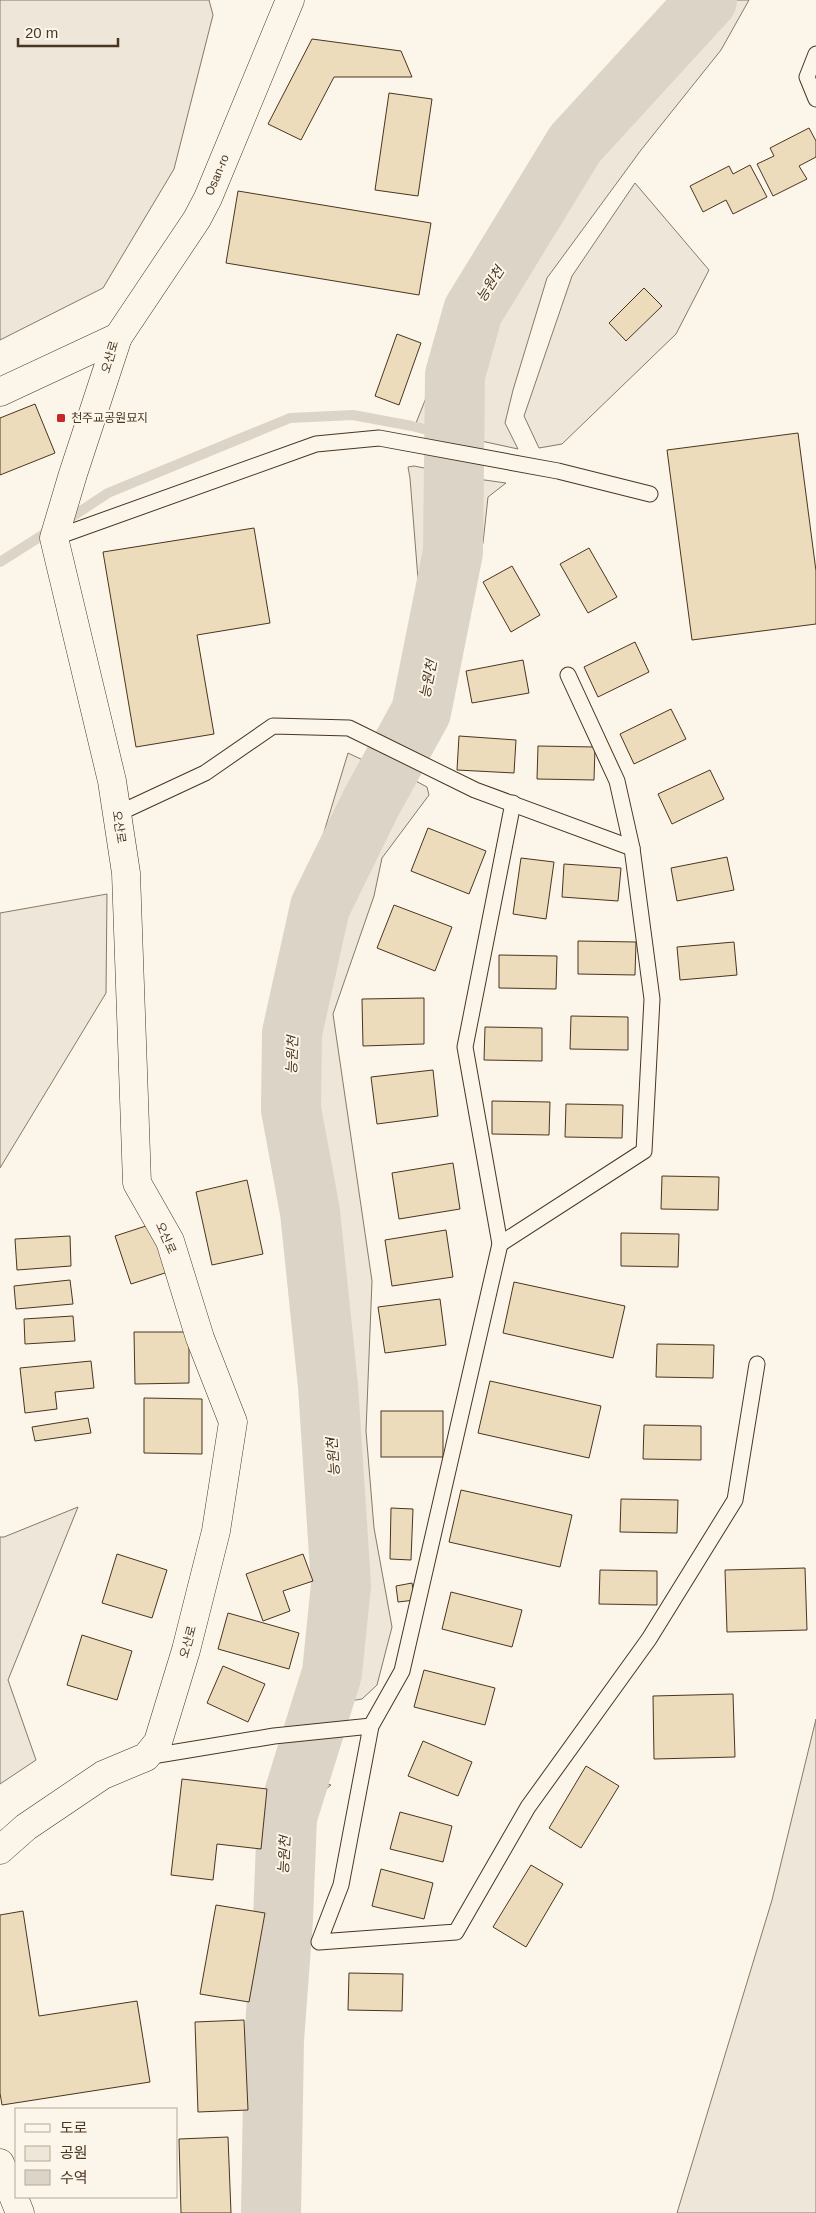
<svg xmlns="http://www.w3.org/2000/svg" width="816" height="2213" font-family="Helvetica,'Noto Sans KR',sans-serif">
<style>
.green{fill:#ede6d9;stroke:#887966}
.water{fill:#dcd4c6;stroke:#887966}
.lines{fill:none;stroke-linecap:round;stroke-linejoin:round}
.stream{stroke:#dcd4c6;stroke-width:10}
.river{stroke:#dcd4c6;stroke-width:60}
.building{fill:#ecdcbc;stroke:#4a3520}
.lane-casing{stroke:#4a3520;stroke-width:17}
.street-casing{stroke:#4a3520;stroke-width:29}
.secondary-casing{stroke:#4a3520;stroke-width:29}
.lane{stroke:#fbf6e9;stroke-width:15}
.street{stroke:#fbf6e9;stroke-width:28}
.secondary{stroke:#fbf6e9;stroke-width:28}
.poi-dot{fill:#c62828;stroke:#fbf6e9;stroke-width:2}
.labels{text-anchor:middle;dominant-baseline:central;stroke-width:4;stroke-linejoin:round;paint-order:stroke}
.street-label{font-size:12px;fill:#4a3520;stroke:#fbf6e9}
.poi-label{font-size:12px;fill:#4a3520;stroke:#fbf6e9;text-anchor:start}
.water-label{font-size:14px;font-style:italic;fill:#4a3520;stroke:#fbf6e9}
</style>
<rect width="100%" height="100%" fill="#fbf6e9"/>
<g class="green">
<polygon points="0,0 209,0 213,15 174,169 103,288 0,340"/>
<polygon points="697,0 704,0 573,143 468,309 451,374 449,431 416,423 463,305 568,142"/>
<polygon points="717,0 749,0 721,50 641,150 547,278 513,390 505,423 518,449 458,436 478,320 581,152"/>
<polygon points="635,183 709,270 676,334 562,444 539,448 524,416 572,276"/>
<polygon points="414,466 450,473 449,552 419,712 404,736 385,724 409,681 418,579 410,478 408,467"/>
<polygon points="456,476 506,483 488,497 483,543 456,605 439,717 426,747 412,738 423,714 456,553"/>
<polygon points="348,753 384,770 362,807 317,901 286,1035 287,1113 296,1169 308,1213 326,1386 338,1586 329,1675 317,1708 300,1712 320,1675 329,1614 334,1557 329,1525 321,1366 304,1249 300,1205 284,1155 279,1021 300,911"/>
<polygon points="395,770 427,787 429,795 382,858 374,896 333,1014 372,1281 366,1431 374,1528 392,1627 377,1685 362,1699 330,1704 340,1670 349,1572 334,1385 316,1211 298,1110 297,1029 325,912"/>
<polygon points="107,894 106,993 0,1168 0,913"/>
<polygon points="78,1507 8,1680 36,1760 0,1784 0,1537 4,1537"/>
<polygon points="816,1719 816,2213 677,2213 772,1900"/>
<polygon points="275,1901 279,1917 270,2042 266,2213 248,2213 248,2164 259,2023 273,1938"/>
<polygon points="308,1908 298,2045 288,2149 296,2213 278,2213 287,1922 300,1918"/>
</g>
<polygon class="water" points="281,1768 331,1785 326,1789 316,1809 311,1843 300,1882 305,1907 293,1916 283,1919 278,1893"/>
<g class="lines">
<g class="stream">
<polyline points="64,522 108,493 290,418 353,415 412,426 454,437"/>
<polyline points="0,562 52,529"/>
</g>
<polyline class="river" points="271,2213 274,2040 283,1919 287,1817 332,1673 341,1585 328,1386 310,1212 291,1109 292,1033 320,907 371,803 421,712 453,552 455,375 473,311 575,144 707,0"/>
</g>
<g class="building">
<polygon points="312,39 401,51 412,77 334,77 301,140 268,124"/>
<polygon points="389,93 432,99 418,196 375,190"/>
<polygon points="809,128 816,141 816,157 799,166 807,179 773,196 757,164 774,156 770,148"/>
<polygon points="750,165 767,197 733,214 726,200 703,212 690,186 729,166 733,174"/>
<polygon points="238,191 431,223 419,295 226,263"/>
<polygon points="644,288 662,306 626,341 609,323"/>
<polygon points="397,334 421,343 399,405 375,396"/>
<polygon points="35,404 55,453 0,475 0,418"/>
<polygon points="798,433 816,571 816,624 692,640 667,450"/>
<polygon points="254,528 270,623 197,635 214,734 136,747 103,552"/>
<polygon points="589,548 617,597 588,613 560,564"/>
<polygon points="512,566 540,615 511,632 483,582"/>
<polygon points="635,642 649,672 598,697 584,667"/>
<polygon points="523,660 529,693 472,703 466,671"/>
<polygon points="671,709 686,739 634,764 620,734"/>
<polygon points="459,736 516,740 514,773 457,770"/>
<polygon points="538,746 595,747 594,780 537,779"/>
<polygon points="710,770 724,799 672,824 658,794"/>
<polygon points="428,828 486,851 469,894 411,871"/>
<polygon points="727,857 734,890 677,901 671,868"/>
<polygon points="521,858 554,862 546,919 513,914"/>
<polygon points="564,864 621,868 618,901 562,897"/>
<polygon points="394,905 452,927 435,971 377,948"/>
<polygon points="578,941 636,942 635,975 578,974"/>
<polygon points="734,942 737,975 680,980 677,947"/>
<polygon points="499,955 557,956 556,989 499,988"/>
<polygon points="424,998 424,1044 363,1046 362,999"/>
<polygon points="571,1016 628,1017 628,1050 570,1049"/>
<polygon points="485,1027 542,1028 542,1061 484,1060"/>
<polygon points="433,1070 438,1116 377,1124 371,1077"/>
<polygon points="492,1101 550,1102 549,1135 492,1134"/>
<polygon points="566,1104 623,1105 622,1138 565,1137"/>
<polygon points="453,1163 460,1209 399,1219 392,1173"/>
<polygon points="662,1176 719,1177 718,1210 661,1209"/>
<polygon points="247,1180 263,1254 212,1265 196,1192"/>
<polygon points="152,1224 168,1272 131,1284 115,1236"/>
<polygon points="446,1230 453,1277 392,1286 385,1240"/>
<polygon points="621,1233 679,1234 678,1267 621,1266"/>
<polygon points="70,1236 71,1266 17,1270 15,1239"/>
<polygon points="70,1280 73,1304 16,1309 14,1286"/>
<polygon points="514,1282 625,1306 613,1358 503,1333"/>
<polygon points="440,1299 446,1345 385,1353 378,1307"/>
<polygon points="73,1316 75,1341 25,1344 24,1319"/>
<polygon points="134,1332 189,1332 189,1383 135,1384"/>
<polygon points="657,1344 714,1345 713,1378 656,1377"/>
<polygon points="91,1361 94,1388 55,1392 57,1409 25,1413 20,1368"/>
<polygon points="490,1381 601,1406 589,1458 478,1433"/>
<polygon points="144,1398 202,1399 202,1454 144,1453"/>
<rect x="381" y="1411" width="62" height="46"/>
<polygon points="88,1418 91,1433 35,1441 32,1427"/>
<polygon points="644,1425 701,1426 701,1460 643,1459"/>
<polygon points="461,1490 572,1515 560,1567 449,1542"/>
<polygon points="621,1499 678,1500 677,1533 620,1532"/>
<polygon points="391,1508 413,1509 411,1560 390,1559"/>
<polygon points="117,1554 167,1570 152,1618 102,1603"/>
<polygon points="303,1554 313,1581 283,1591 290,1611 263,1621 246,1574"/>
<polygon points="805,1568 807,1630 727,1632 725,1570"/>
<polygon points="600,1570 657,1571 657,1605 599,1604"/>
<polygon points="412,1583 415,1600 398,1602 396,1586"/>
<polygon points="451,1592 522,1610 512,1647 442,1629"/>
<polygon points="228,1613 299,1633 289,1669 218,1649"/>
<polygon points="82,1635 132,1651 117,1700 67,1685"/>
<polygon points="223,1666 265,1684 248,1722 207,1703"/>
<polygon points="424,1670 495,1688 485,1725 414,1707"/>
<polygon points="733,1694 735,1757 654,1759 653,1696"/>
<polygon points="423,1741 472,1762 458,1796 408,1776"/>
<polygon points="586,1766 619,1786 581,1848 549,1828"/>
<polygon points="182,1779 267,1789 261,1849 217,1844 213,1880 171,1875"/>
<polygon points="400,1812 452,1826 443,1862 390,1849"/>
<polygon points="531,1865 563,1884 526,1947 493,1927"/>
<polygon points="381,1869 433,1883 424,1919 372,1906"/>
<polygon points="216,1905 265,1913 249,2002 200,1994"/>
<polygon points="23,1911 39,2016 137,2001 150,2082 2,2105 0,2093 0,1915"/>
<polygon points="349,1973 403,1974 402,2011 348,2010"/>
<polygon points="244,2020 248,2110 198,2112 195,2022"/>
<polygon points="228,2137 231,2213 181,2213 179,2139"/>
</g>
<g class="lines">
<g class="lane-casing">
<g id="lane">
<polyline points="816,54 807,77 816,99"/>
<polyline points="54,538 316,444 379,438 558,471 650,494"/>
<polyline points="568,675 617,781 632,848"/>
<polyline points="513,803 465,1047 500,1244 402,1671 371,1726 341,1885 319,1942 456,1932 528,1807 649,1639 735,1500 757,1364"/>
<polyline points="117,814 205,773 273,726 349,728 475,790 632,848 652,999 644,1151 500,1244"/>
<polyline points="146,1757 274,1736 371,1726"/>
</g>
</g>
<g class="street-casing">
<g id="street">
<polyline points="0,1850 26,1827 103,1775 146,1757 158,1742 186,1650 216,1531 233,1422 200,1338 170,1241 137,1183 126,873 112,781 54,538 73,474 118,337"/>
<polyline points="0,2163 20,2213"/>
</g>
</g>
<g class="secondary-casing">
<polyline id="secondary" points="0,392 118,337 197,219 208,198 290,0"/>
</g>
<use href="#lane" class="lane"/>
<use href="#street" class="street"/>
<use href="#secondary" class="secondary"/>
</g>
<rect class="poi-dot" x="56" y="413" width="10" height="10" rx="2.5"/>
<g class="labels">
<g class="street-label">
<text transform="translate(217 175) rotate(-67)">Osan-ro</text>
<text transform="translate(110 357) rotate(-74)">오산로</text>
<text transform="translate(119 827) rotate(81)">오산로</text>
<text transform="translate(166 1238) rotate(66)">오산로</text>
<text transform="translate(188 1642) rotate(-75)">오산로</text>
</g>
<g class="poi-label">
<text x="71" y="418">천주교공원묘지</text>
</g>
<g class="water-label">
<text transform="translate(490 284) rotate(-58)">능원천</text>
<text transform="translate(428 679) rotate(-79)">능원천</text>
<text transform="translate(292 1055) rotate(-88)">능원천</text>
<text transform="translate(333 1457) rotate(-94)">능원천</text>
<text transform="translate(284 1855) rotate(-87)">능원천</text>
</g>
</g>
<rect x="15" y="2108" width="162" height="90" fill="#fbf6e9" stroke="#b4a999"/>
<rect x="25" y="2124" width="25" height="8" fill="#fbf6e9" stroke="#b4a999"/>
<text x="60" y="2133" font-size="15" fill="#4a3520">도로</text>
<rect x="25" y="2146" width="25" height="15" fill="#ede6d9" stroke="#b4a999"/>
<text x="60" y="2158" font-size="15" fill="#4a3520">공원</text>
<rect x="25" y="2170" width="25" height="15" fill="#dcd4c6" stroke="#b4a999"/>
<text x="60" y="2183" font-size="15" fill="#4a3520">수역</text>
<path d="M18 38v8h100v-8" fill="none" stroke="#4a3520" stroke-width="2.5"/>
<text x="25" y="38" font-size="15" fill="#4a3520" stroke="#fbf6e9" stroke-width="4" paint-order="stroke">20 m</text>
</svg>
